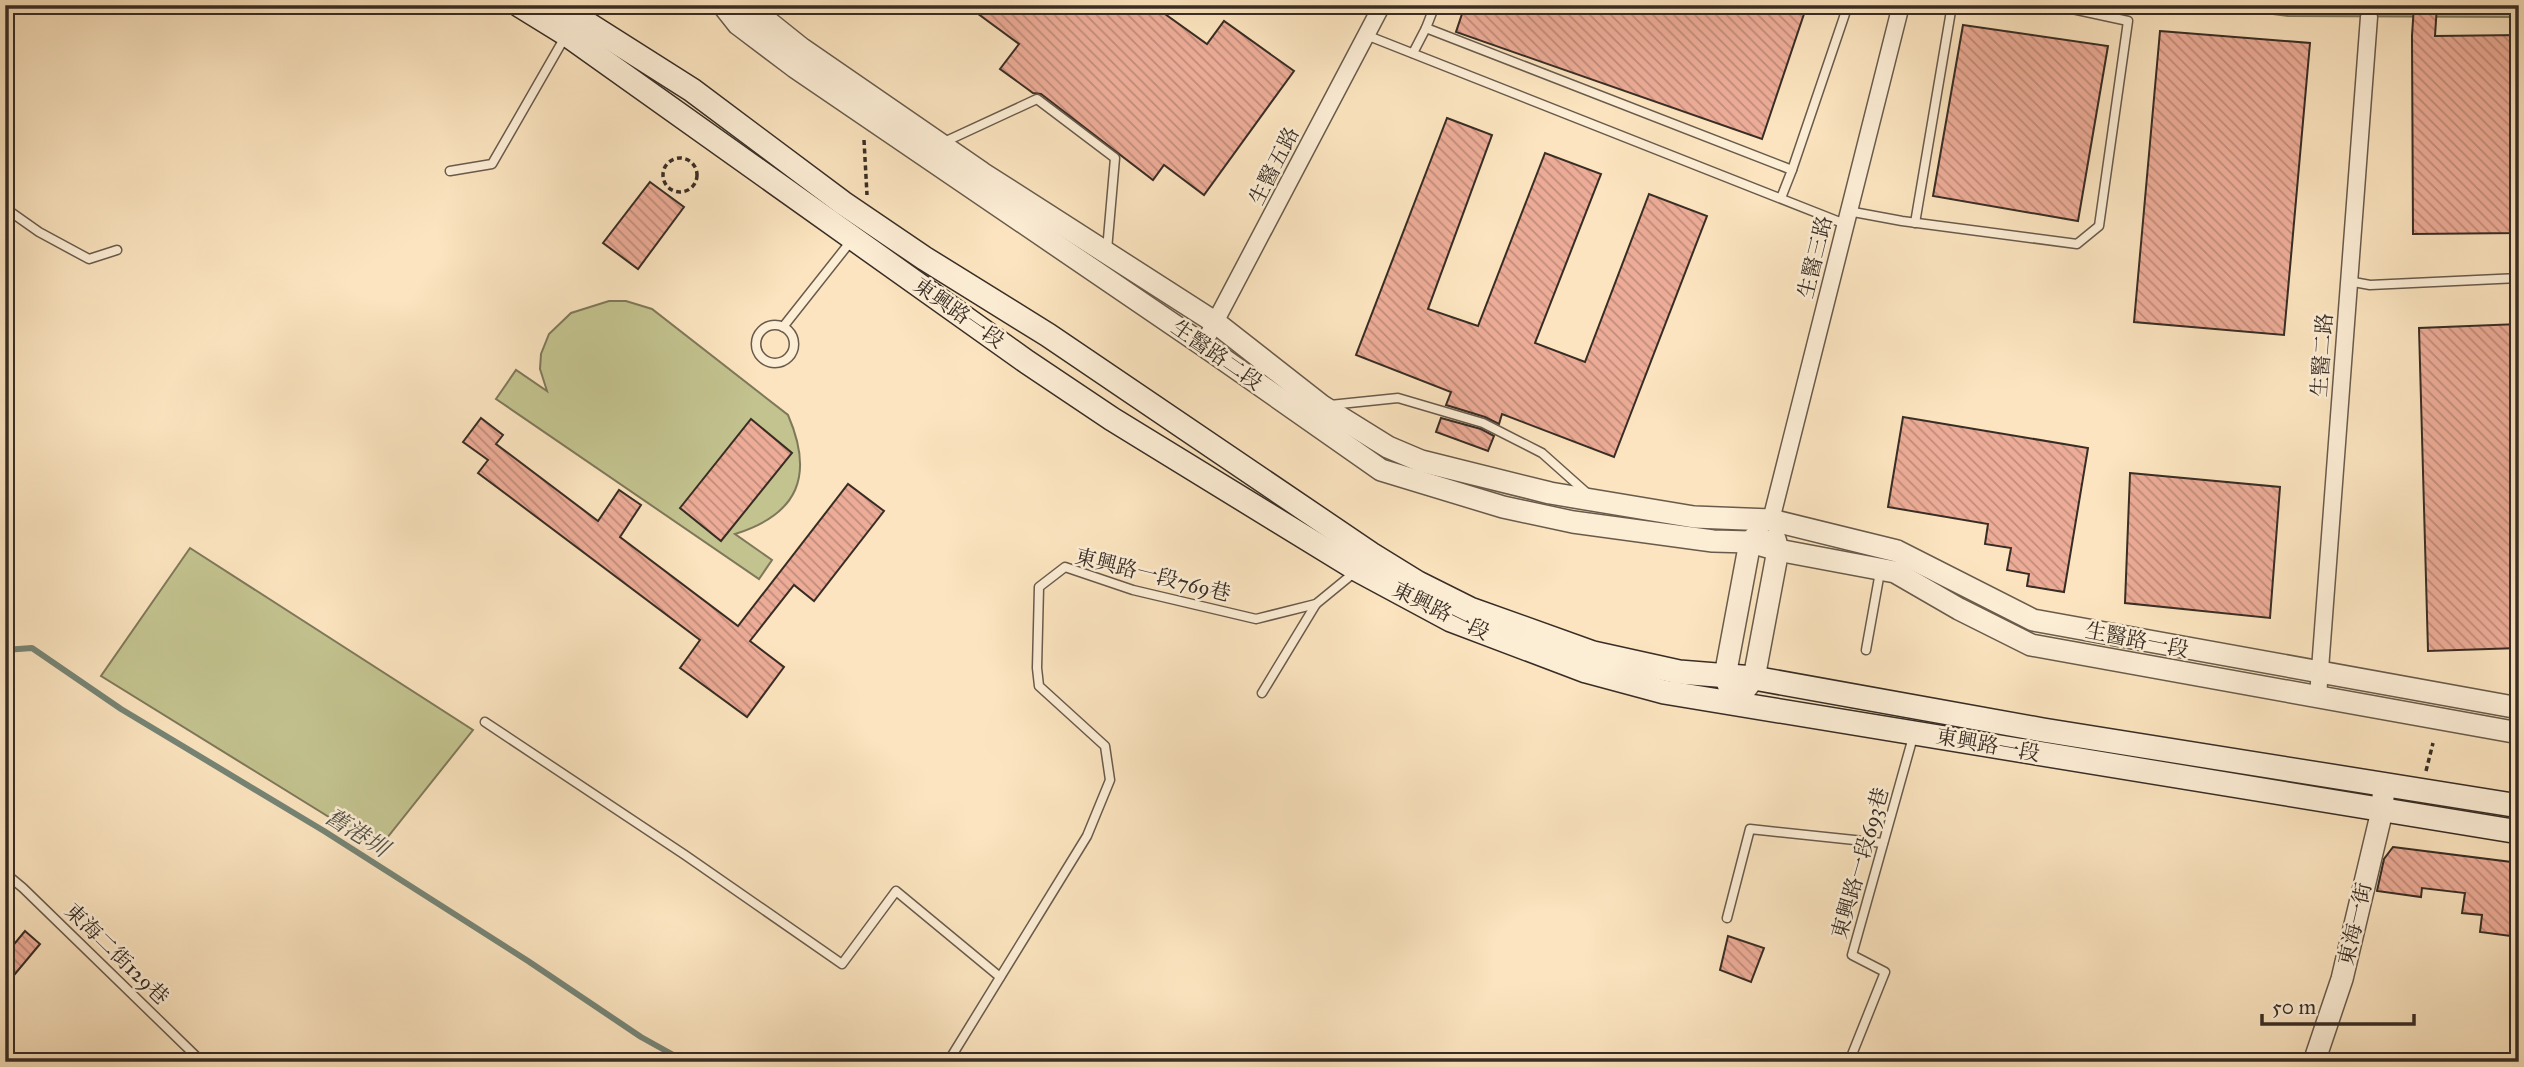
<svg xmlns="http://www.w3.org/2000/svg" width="2524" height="1067" font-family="'IM FELL Great Primer','Noto Serif TC',serif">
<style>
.green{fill:#c3c38f;stroke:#7e785a;stroke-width:2}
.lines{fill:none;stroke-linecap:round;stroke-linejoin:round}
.stream{stroke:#768576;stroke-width:6}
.building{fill:url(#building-back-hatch);stroke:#382d25;stroke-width:2}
.service-casing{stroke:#695b4c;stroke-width:11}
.minor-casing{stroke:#695b4c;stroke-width:19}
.tertiary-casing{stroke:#695b4c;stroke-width:24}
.secondary-casing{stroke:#382d25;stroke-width:26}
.path{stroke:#382d25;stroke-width:3.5;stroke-dasharray:5 3.5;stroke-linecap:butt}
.service{stroke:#fcedd5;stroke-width:8}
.minor{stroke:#fcedd5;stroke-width:16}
.tertiary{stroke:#fcedd5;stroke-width:21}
.secondary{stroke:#fcedd5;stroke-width:23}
.labels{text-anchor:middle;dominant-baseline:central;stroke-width:5;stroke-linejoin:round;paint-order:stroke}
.street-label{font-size:21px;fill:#382d25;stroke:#fcedd5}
.water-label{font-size:23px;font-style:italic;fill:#525247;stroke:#fcedd5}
</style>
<defs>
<pattern id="building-back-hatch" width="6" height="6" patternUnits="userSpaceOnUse" patternTransform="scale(1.75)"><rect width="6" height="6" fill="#edac97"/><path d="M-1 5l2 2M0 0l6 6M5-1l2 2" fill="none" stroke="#c18c7b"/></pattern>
</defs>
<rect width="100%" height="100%" fill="#fbe4bf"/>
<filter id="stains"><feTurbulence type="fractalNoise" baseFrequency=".00286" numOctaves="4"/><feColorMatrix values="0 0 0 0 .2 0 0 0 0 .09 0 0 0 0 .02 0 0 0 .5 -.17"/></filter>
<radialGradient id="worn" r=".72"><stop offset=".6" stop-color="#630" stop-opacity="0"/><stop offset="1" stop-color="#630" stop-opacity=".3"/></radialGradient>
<g class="green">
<polygon points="2204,5 2519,5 2519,17 2288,16"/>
<path d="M609,301H626L652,309L788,415C814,475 799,514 735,534L772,560L759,579L496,399L516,370L547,391L540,369L541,354L549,334L571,313Z"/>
<polygon points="190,548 473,730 379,848 101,676"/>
</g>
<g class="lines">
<polyline class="stream" points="5,650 32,648 121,709 324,831 528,961 641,1037 686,1062"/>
</g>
<g class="building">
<polygon points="966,5 1171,5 1165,14 1207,44 1224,21 1294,71 1204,195 1164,165 1153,180 1041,94 1033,93 1000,69 1019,44"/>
<polygon points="1465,5 1807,5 1762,139 1456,32"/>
<polygon points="2414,5 2437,5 2435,36 2519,35 2519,233 2413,234 2412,36"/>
<polygon points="1963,25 2108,46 2078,221 1933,196"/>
<polygon points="2160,31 2310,43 2284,335 2134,322"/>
<polygon points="1447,118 1492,135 1428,309 1478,326 1545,153 1601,174 1535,343 1585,362 1649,194 1707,216 1614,457 1502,414 1499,424 1485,417 1446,405 1451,392 1356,355"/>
<polygon points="650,182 684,207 638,269 603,243"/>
<polygon points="2519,324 2519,648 2428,651 2419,328"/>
<polygon points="1903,417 2088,448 2064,592 2027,586 2029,574 2007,570 2011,548 1985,544 1988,524 1888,507"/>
<polygon points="481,418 503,435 496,444 598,521 619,490 641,505 620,537 738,626 848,484 884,511 814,601 794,585 750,641 784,667 747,717 680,668 700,640 478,473 488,460 463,442"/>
<polygon points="1441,418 1481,429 1494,436 1488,451 1436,432"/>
<polygon points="751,419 792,453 721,541 680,508"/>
<polygon points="2130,473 2280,487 2270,618 2125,603"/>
<polygon points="2393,847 2519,863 2519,937 2480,932 2482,915 2462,913 2465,893 2422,888 2421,897 2377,891 2384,859"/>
<polygon points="25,931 40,944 5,986 5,955"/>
<polygon points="1728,936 1764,948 1751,982 1720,970"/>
</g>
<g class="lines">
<g class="service-casing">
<g id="service">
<polyline points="1426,28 1435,5"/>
<polyline points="1366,35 1845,224"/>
<polyline points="1413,53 1426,28 1792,170 1781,198"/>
<polyline points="942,143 1037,99 1115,158 1107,250"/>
<polyline points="1792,170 1848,5"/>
<polyline points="450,171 492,164 565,37"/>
<polyline points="5,208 39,232 89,259 117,250"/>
<polyline points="1848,211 1902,221 2077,244 2099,226 2128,21 2054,5"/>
<polyline points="1915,223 1952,5"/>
<polyline points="2348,281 2370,285 2519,278"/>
<circle cx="775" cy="344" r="19"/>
<polyline points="783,327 851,241"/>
<polyline points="1330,405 1398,398 1483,423 1542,453 1588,494"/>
<polyline points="1866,650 1880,572"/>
<polyline points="1262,693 1316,604"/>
<polyline points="485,722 685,855 842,964 896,891 1000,977"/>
<polyline points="5,873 23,888 202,1062"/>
<polyline points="1727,918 1750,829 1883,843"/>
<polyline points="948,1062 1087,836 1110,780 1105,746 1039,686 1037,668 1039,587 1065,567 1133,590 1256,619 1316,604 1355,572"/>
<polyline points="1849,1062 1885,972 1852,955 1913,737"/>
</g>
</g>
<g class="minor-casing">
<g id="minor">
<polyline points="1203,345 1382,5"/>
<polyline points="1771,520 1901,5"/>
<polyline points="2318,696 2369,17"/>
</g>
</g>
<g class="tertiary-casing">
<g id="tertiary">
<polyline points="723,5 738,24 795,67 1203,345 1381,470 1503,507 1573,522 1713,541 1750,542 1778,550 1895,572 1959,609 2031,645 2519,733"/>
<polyline points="747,5 802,49 982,173 1216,323 1322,406 1388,447 1421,461 1550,493 1694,517 1771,520 1897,551 2033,620 2519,708"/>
<polyline points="1735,703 1725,676 1750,542 1758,534"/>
<polyline points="1735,703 1754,678 1778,550 1775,539"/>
<polyline points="2314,1062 2342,979 2382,811 2384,784"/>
</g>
</g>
<g class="secondary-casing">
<g id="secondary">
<polyline points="519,5 566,34 1027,362 1112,419 1358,570 1451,620 1586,671 1664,692 2519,832"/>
<polyline points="558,5 692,90 843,203 924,258 1048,335 1371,554 1418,583 1470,609 1593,653 1679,672 1754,678 2043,730 2519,806"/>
</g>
</g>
<g class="path">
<polyline points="864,140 867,195"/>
<circle cx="680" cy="175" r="17"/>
<polyline points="2426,771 2433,743"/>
</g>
<use href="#service" class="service"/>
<use href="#minor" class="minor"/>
<use href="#tertiary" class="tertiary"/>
<use href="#secondary" class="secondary"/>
</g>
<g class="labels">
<g class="street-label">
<text transform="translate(1274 166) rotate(-63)">生醫五路</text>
<text transform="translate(1815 257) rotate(-76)">生醫三路</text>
<text transform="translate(959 313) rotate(35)">東興路一段</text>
<text transform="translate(1217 355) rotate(35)">生醫路二段</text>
<text transform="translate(2322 355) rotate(-86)">生醫二路</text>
<text transform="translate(1153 575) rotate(14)">東興路一段769巷</text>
<text transform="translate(1441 611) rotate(26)">東興路一段</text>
<text transform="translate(2137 640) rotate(11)">生醫路一段</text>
<text transform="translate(1988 745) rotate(10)">東興路一段</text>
<text transform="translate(1860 863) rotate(-74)">東興路一段693巷</text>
<text transform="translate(2355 924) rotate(-77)">東海一街</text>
<text transform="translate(117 954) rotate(44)">東海二街129巷</text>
</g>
<g class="water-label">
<text transform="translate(357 832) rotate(32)">舊港圳</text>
</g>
</g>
<rect width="2524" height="1067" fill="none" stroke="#fbe4bf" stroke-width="28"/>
<rect x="7" y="7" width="2510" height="1053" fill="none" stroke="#382d25" stroke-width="3.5"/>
<rect x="14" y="14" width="2496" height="1039" fill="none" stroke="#382d25" stroke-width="2"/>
<path d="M2262 1014v10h152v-10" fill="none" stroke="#382d25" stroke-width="3.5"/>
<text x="2272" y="1014" font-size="21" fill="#382d25" stroke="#fcedd5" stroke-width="5" paint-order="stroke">50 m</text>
<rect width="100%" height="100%" filter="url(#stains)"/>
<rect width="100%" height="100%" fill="url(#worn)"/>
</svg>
